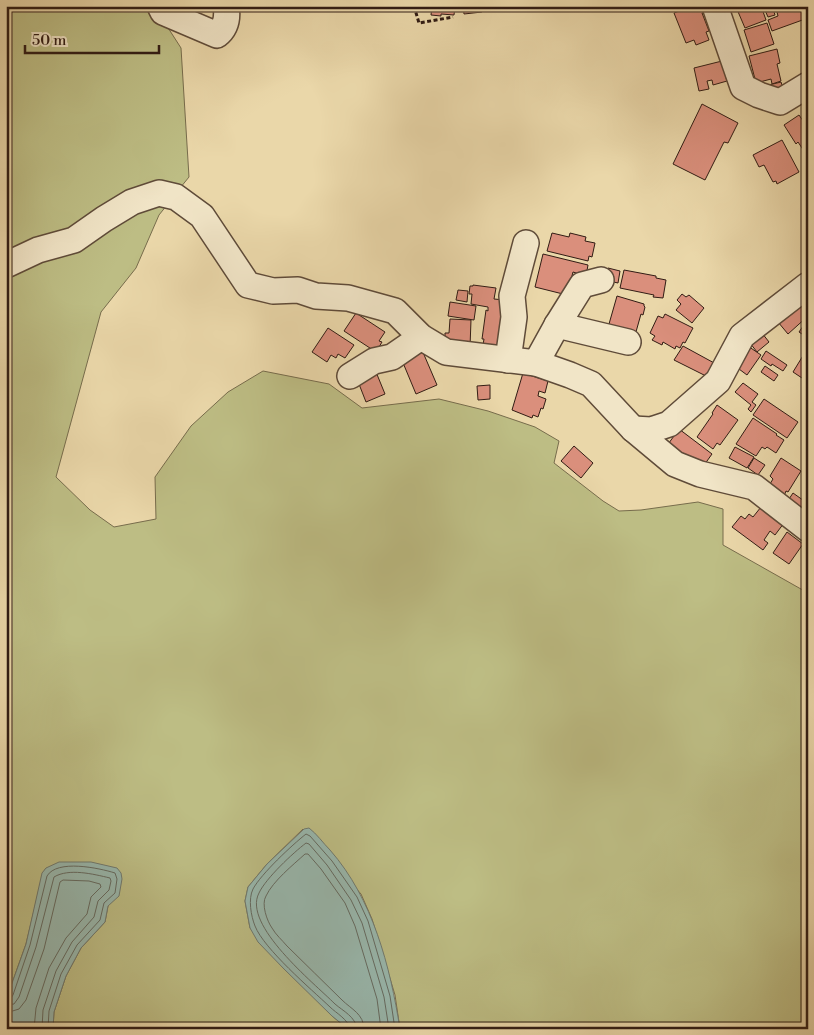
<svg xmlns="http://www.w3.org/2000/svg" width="814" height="1035" font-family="'Libre Bodoni',serif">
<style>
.green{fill:#bdbd84;stroke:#776c4c}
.water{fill:#98b8ae;stroke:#6f7a70}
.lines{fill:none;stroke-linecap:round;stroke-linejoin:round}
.shore{stroke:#646a61;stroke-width:1}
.building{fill:#da8f7c;stroke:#311c14}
.minor-casing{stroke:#5f4b39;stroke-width:28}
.path{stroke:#311c14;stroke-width:3;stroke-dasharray:4 2.5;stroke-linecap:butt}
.minor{stroke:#f1e5c7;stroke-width:25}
</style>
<rect width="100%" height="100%" fill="#ead7a9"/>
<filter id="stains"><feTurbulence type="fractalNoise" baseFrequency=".004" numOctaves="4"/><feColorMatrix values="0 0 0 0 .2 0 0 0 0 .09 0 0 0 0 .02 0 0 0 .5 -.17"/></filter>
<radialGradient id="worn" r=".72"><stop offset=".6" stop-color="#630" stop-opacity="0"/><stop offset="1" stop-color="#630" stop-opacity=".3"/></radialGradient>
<g class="green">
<polygon points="6,6 154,6 181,48 189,177 176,193 100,214 6,259"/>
<polygon points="171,200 159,215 136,268 101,312 56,477 90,510 114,527 156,519 155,477 191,426 228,392 263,371 329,384 362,408 439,399 488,411 535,427 559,441 554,463 603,501 619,511 641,510 698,502 723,509 723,545 808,593 808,1029 400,1029 395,995 372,919 361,894 303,829 267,864 248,887 245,901 250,928 332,1016 348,1029 53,1029 54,1012 66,976 81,948 105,922 108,906 46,868 43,873 26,944 6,1000 6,270 106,222"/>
</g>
<g class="water">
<path d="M309,828C317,834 323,843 330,850C373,899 390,966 400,1029H348L332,1016L284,969L258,942L250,928L245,901L248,887L267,864L304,829Z"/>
<polygon points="59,862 91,862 117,868 121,873 122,879 119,896 108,906 105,922 81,948 66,976 54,1012 53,1029 6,1029 6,1000 26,944 42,873 46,868"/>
</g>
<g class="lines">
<g class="shore">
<path d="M6,999L11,998L13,995L30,945L47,876C57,859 99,868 115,873L117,879L115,893L104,903L100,920L77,945L61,974L49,1011L48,1029"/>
<path d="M6,1005L14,1004L19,997L36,947L54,877C69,868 93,874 110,878L111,881L109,890L98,901L94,917L72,942L56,971L43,1010L42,1029"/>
<polyline points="6,1013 19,1009 26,1000 44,949 60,882 63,880 89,881 100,884 101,887 91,897 87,914 66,938 49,968 36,1008 34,1029"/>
<path d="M350,1029C349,1020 336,1013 330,1007C311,989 264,949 255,926C251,916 248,899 253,889C261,874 292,845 306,834L310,836L332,861L357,897L368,921L390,996L395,1029"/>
<path d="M357,1029C356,1017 343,1011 335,1004C314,983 242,925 259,893C266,878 293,853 306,843L309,844L327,865L351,900L362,923L384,997L389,1029"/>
<path d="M364,1029C364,1014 351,1009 342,1000C324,982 305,964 287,946C282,940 276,935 272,928C267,921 261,904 266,896C273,881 293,865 305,854H308L321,869L345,903L355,926L377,999L381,1029"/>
</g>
</g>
<g class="building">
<polygon points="432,6 455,6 454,15 441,14 441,16 431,15"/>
<polygon points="463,6 487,6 487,9 482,9 482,12 464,14"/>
<polygon points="680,6 703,6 706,12 702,13 709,31 706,32 709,40 696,45 694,40 686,43 674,13 682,10"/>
<polygon points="739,6 761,6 766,20 745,28 736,7"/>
<polygon points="769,6 772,6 775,15 768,17 764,8"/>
<polygon points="793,6 807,6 808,18 772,31 768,20 778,16 777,12"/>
<polygon points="767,23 774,44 751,52 744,30"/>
<polygon points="777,49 780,63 777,64 781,81 772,84 771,79 756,83 749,56"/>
<polygon points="722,61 727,81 713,85 712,80 707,81 709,89 699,91 694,68"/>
<polygon points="781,82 784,91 769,85"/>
<polygon points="702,104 738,123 728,143 724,142 705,180 673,164"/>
<polygon points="799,115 808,128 808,148 804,151 798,142 796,144 784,125"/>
<polygon points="782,140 799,172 777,184 776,181 773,182 764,165 759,167 753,155"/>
<polygon points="552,233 569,237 570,233 586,237 585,241 595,243 592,257 589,256 588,261 547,251"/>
<polygon points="543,254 588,265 586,276 573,272 567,295 535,287"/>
<polygon points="608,268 620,271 618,283 605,280"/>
<polygon points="624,270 656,276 656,278 666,280 663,298 653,297 654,295 620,288"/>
<polygon points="473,285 496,288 494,299 505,300 502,348 483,345 484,339 482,339 486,310 488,311 488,307 471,304 472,294 469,294 470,286 473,286"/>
<polygon points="458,290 468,291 467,302 456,300"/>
<polygon points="682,294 686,297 689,295 704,308 692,323 676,310 681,304 677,300"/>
<polygon points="617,296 644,304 644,306 645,307 643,315 641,314 634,339 607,331"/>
<polygon points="450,302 476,306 474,320 448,316"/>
<polygon points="800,303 808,312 808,316 788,334 778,322"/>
<polygon points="356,313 385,332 379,341 382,342 376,352 344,331"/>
<polygon points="665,314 693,328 685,343 683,342 680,348 676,346 675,349 663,342 662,345 652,340 655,336 650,333 658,316 663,318"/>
<polygon points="450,319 471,320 470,347 445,344 445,333 449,333"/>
<polygon points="808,319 808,338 799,332"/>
<polygon points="328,328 354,345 345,358 338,354 336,358 331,355 327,362 312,352"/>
<polygon points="762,333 769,342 757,352 750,343"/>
<polygon points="745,344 761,355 747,375 731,363"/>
<polygon points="683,346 716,364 712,379 674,360"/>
<polygon points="422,350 437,385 416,394 401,358"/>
<polygon points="766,351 787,365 783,371 772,364 771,366 761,359"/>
<polygon points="804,354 808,357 808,382 793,372"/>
<polygon points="765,366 778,375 774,381 761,372"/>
<polygon points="376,372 385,394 366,402 357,379"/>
<polygon points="523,373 548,381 545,393 539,391 538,396 546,399 543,409 541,408 538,417 533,415 532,418 512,410"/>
<polygon points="743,383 758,394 752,402 756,405 751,412 748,409 751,405 735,392"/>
<polygon points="490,385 490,399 478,400 477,386"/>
<polygon points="764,399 798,422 787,438 753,415"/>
<polygon points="717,405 738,420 720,445 717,443 713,449 697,437 713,414 712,413"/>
<polygon points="753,418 777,434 776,435 784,440 776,453 767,447 765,449 762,447 756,456 736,444"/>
<polygon points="679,429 712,454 702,468 666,447"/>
<polygon points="574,446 593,463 581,478 561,461"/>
<polygon points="735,447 754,457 747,468 729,458"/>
<polygon points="754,458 765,465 758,475 748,468"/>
<polygon points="781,458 801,471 788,492 786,491 784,496 768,487 773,479 770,476"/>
<polygon points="793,493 807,503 801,512 787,502"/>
<polygon points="761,507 784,523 775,535 770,531 764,540 768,543 763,550 732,527 741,516 745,519 749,514 753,517"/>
<polygon points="787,532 803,544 789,564 773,553"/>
</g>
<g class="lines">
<g class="minor-casing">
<g id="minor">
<path d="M160,6L163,12L217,35C226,28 228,18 226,6"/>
<polyline points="715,6 743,87 759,95 780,102 808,85"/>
<polyline points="6,265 38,250 74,240 104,219 132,202 159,193 176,197 202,216 248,285 273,291 298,290 316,296 348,298 395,311 421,337 446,352 536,363 570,375 591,384 633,429 675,464 700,474 754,487 808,529"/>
<polyline points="557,325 628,342"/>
<polyline points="508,360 514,317 512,296 526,243"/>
<polyline points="536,363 557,325 582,285 601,280"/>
<polyline points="350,376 374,361 392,357 421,337"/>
<polyline points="633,429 651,430 669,424 718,381 742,336 808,285"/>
</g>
</g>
<polyline class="path" points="414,6 419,23 453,17"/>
<use href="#minor" class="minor"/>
</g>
<rect width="814" height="1035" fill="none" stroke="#ead7a9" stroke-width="25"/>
<rect x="8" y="8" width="799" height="1020" fill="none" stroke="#311c14" stroke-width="2.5"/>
<rect x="12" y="12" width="789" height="1010" fill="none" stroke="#311c14"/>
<path d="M25 45v8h134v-8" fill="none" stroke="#311c14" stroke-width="2.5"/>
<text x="32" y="45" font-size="15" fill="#311c14" stroke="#f1e5c7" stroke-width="4" paint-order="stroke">50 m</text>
<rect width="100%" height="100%" filter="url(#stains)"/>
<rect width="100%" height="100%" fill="url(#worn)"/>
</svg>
